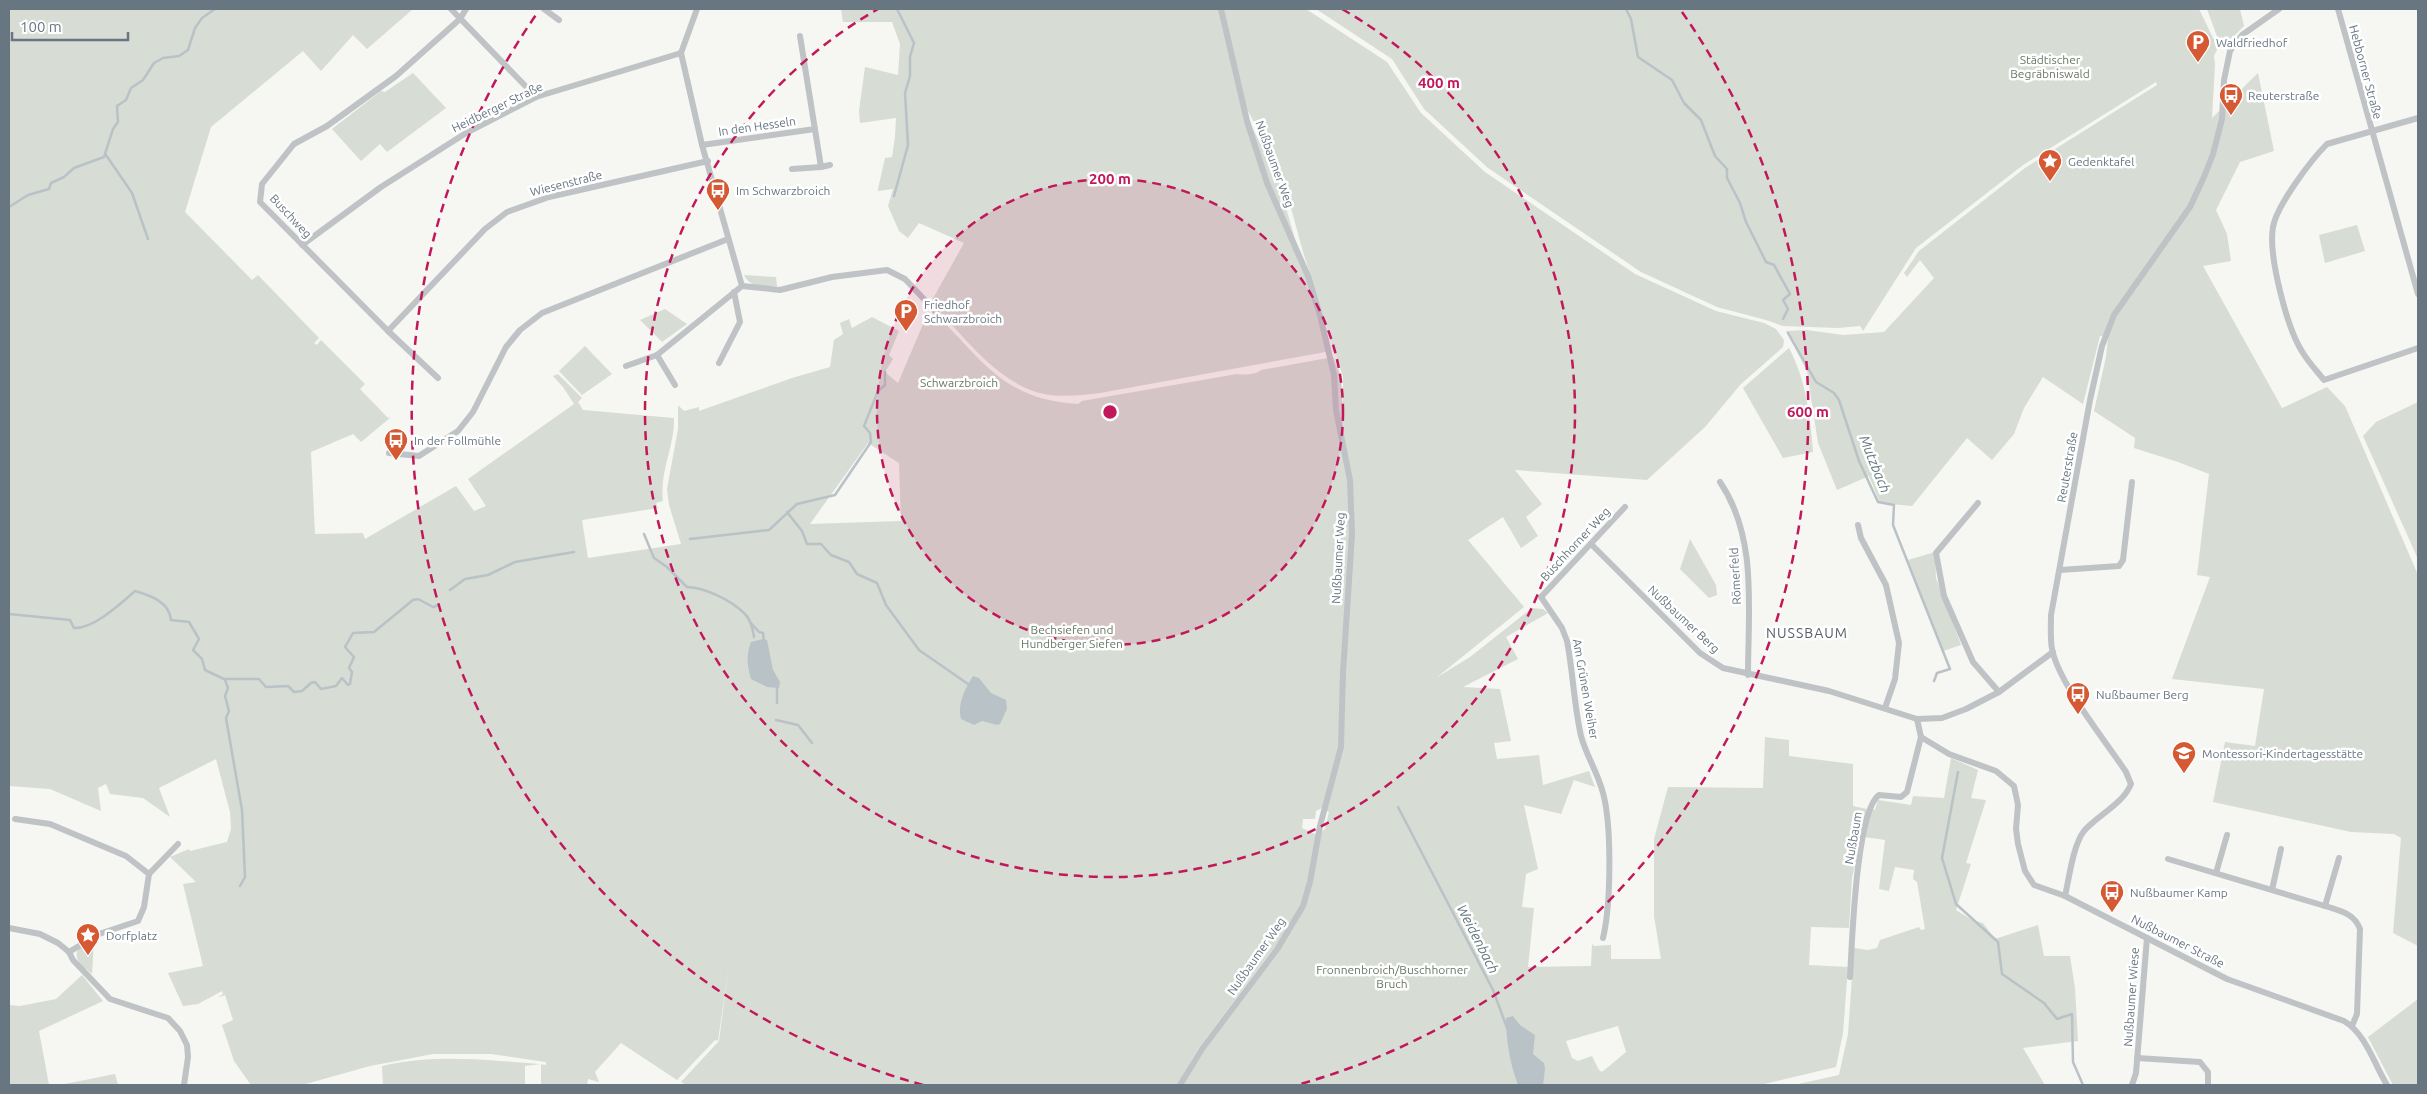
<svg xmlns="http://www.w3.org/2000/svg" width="2427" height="1094" font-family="Ubuntu,sans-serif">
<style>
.green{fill:#d7dcd4;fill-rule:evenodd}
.water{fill:#b9c2c7}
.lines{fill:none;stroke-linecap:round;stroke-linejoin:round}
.stream{stroke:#b9c2c7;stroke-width:2.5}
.minor{stroke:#bfc3c6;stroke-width:6}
.ring{fill:none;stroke:#c2185b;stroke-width:2.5;stroke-dasharray:9 6}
.labels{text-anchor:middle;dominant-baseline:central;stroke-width:5;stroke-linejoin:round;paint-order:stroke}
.poi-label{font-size:12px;fill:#677681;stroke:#fff;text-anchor:start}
.park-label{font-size:12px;fill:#697966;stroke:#fff}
.street-label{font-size:12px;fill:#677681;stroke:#fff}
.water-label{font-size:14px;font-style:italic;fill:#63777e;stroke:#fff}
.neighbourhood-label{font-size:14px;letter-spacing:1px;fill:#555f67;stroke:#fff}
.centre{fill:#c2185b;stroke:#fff;stroke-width:2.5}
.ring-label{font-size:15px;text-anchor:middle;font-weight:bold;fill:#c2185b;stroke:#fff;stroke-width:5;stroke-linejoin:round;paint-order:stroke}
</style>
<rect width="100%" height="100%" fill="#f6f6f3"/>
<g class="green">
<path d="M9,9H413L367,49L353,35L321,71L303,51L211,127L185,212L252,280L258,275L319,338L314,343L317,345L321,340L365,384L360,389L388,418L391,417L361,442L353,434L311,452L315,534L363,533L365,539L456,486L474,511L486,506L468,479L574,404L563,387L553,376L558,374L582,398L578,402L583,410L674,418C675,446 659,472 663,501L656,503L658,508L582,520L588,558L681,544L669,505L667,489L678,429V405L684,411L699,407V411L792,378L830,367L834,340L843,334L840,323L849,319L852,328L872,317L899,331L889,355L893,359L885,372L898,383L924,322C931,314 935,319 943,321C987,367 1009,400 1078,404L1082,401L1237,374C1245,375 1255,375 1261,370L1333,357L1341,377L1343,418V377L1303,252L1281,171L1243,102L1248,120L1276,173L1299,253L1331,351L1100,393C1084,395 1067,397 1050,395C1000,388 964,336 931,302L964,243L919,223L908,238L899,231L888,206L893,189L878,191V189L885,158L892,157L895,137L896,118L860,123L859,111L865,67L898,75L900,44L892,22H843L841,9H1306L1387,62L1421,113L1485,172L1635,274L1716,311L1764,323L1776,329L1784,340L1783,347L1741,384L1705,427L1647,480L1515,470L1542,504L1526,517L1538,536L1521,548L1503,517L1468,540L1524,607L1436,678L1470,657L1532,608L1543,609L1548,613L1506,637L1518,659L1463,687L1500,689L1511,741L1494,743L1497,759L1539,755L1543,785L1589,771L1595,787L1574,780L1561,814L1524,805L1538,869L1526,874L1522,907L1534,908L1528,967L1591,966L1592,944L1594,946L1611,945V959H1661L1654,916V839L1668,787L1763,788L1765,737L1789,740V756L1853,764V806L1867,809L1852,878L1849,928L1811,927L1809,965L1848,967L1843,1033L1836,1067L1760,1085H1182L1202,1051L1276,945L1198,1049L1177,1085H686L681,1082L719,1041L729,965L718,1041L715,1040L677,1080L621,1043L595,1072L599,1082L588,1079L587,1085H541V1064L525,1066V1085H383L382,1066C425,1057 457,1058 500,1061C515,1062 531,1063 546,1065V1062L491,1054H433L370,1066L302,1085H251L234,1061L222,1025L233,1020L225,995L218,998L223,994L222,991L198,1004L183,1006L168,973L203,966L183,884L196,882L170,857L189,849L190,851L227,842L231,829L230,812L216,759L159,788L170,817L143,798L110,794L106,784L98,788L101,811L50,789L9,786ZM868,443L899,463L901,521L810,524ZM1322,808L1329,812L1325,829L1317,835L1302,828L1303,819H1315L1316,811ZM1618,1026L1626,1052L1602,1072L1599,1070L1592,1056L1578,1061L1572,1058L1566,1041Z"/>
<polygon points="1316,9 2199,9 2216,44 2219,42 2207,9 2240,9 2244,26 2231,39 2222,39 2214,56 2215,64 2212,118 2258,73 2274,151 2240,162 2216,210 2227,234 2231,261 2203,266 2282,408 2327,387 2345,406 2418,575 2418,946 2393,933 2401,838 2394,834 2351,832 2213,802 2225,742 2255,746 2264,689 2172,679 2210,577 2197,575 2209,474 2178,462 2134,448 2135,438 2094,411 2106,357 2108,337 2100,336 2083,404 2043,377 2024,408 2014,434 1992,460 1967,438 1912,506 1880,503 1869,476 1837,490 1818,443 1807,371 1786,331 1806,330 1844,335 1884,332 1934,278 1920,260 1907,277 1904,273 1919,251 2025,168 2157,85 2156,82 2023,165 1916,248 1863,331 1860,326 1838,328 1783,326 1766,320 1717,307 1641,272 1488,168 1424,109 1392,59"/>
<polygon points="413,73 446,108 387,152 380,144 361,161 332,129 381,91 385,92"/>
<polygon points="2357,225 2365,251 2325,263 2319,235"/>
<path d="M744,275L776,277L777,286C764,286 750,288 744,275Z"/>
<polygon points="665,309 687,324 662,342 640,320"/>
<polygon points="585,346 612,374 582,395 559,371"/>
<path d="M1789,348C1806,380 1810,415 1813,452L1783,458L1743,388Z"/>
<polygon points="2418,402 2418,559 2363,436 2376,422"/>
<polygon points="1690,539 1716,585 1717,595 1709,598 1680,569"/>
<polygon points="1935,552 1936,578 1961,645 1943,651 1908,560"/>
<polygon points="1951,758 1978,770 1971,798 1986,800 1966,863 1971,864 1956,910 1972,920 1983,923 1995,939 2038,925 2044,956 2070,956 2075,988 2078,1041 2023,1048 2045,1085 1794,1085 1839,1075 1848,1034 1854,948 1868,950 1877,948 1880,940 1919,927 1921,930 1925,929 1917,882 1913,879 1914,870 1895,867 1889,891 1879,889 1885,840 1864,837 1872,809 1875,810 1878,800 1911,805 1913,796 1944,798"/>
<path d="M94,940L92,974C84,967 73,961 78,949Z"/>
<polygon points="82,975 103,1001 39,1031 49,1085 9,1085 9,1005 20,1006 56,999"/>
<polygon points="2418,999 2418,1085 2393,1085 2368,1037"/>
<polygon points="115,1074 118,1085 60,1085"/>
</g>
<g class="water">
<path d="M763,639L767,640L773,670L780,682L779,688L767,687L751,679C747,665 746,656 751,642Z"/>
<path d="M973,676L979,678L991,693L1006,700L1007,709L1000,724L997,725L982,721L974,725L961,719C957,704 965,689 973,676Z"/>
<path d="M1513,1016L1520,1025L1535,1035L1533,1054L1544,1063L1545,1069L1543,1085H1518C1510,1063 1506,1042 1506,1018Z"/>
</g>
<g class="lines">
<g class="stream">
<polyline points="1626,9 1631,19 1638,57 1672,80 1684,103 1701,120 1715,156 1727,169 1727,178 1740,203 1746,222 1766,262 1774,265 1790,294 1783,300 1788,309 1783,319"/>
<polyline points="106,155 132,193 148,239"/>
<polyline points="894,196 908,145 905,93 910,76 910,57 914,43 897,9"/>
<polyline points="9,207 28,195 49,189 51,183 64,177 74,168 104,157 113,129 118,122 117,106 126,100 131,88 143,80 154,63 163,58 179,56 188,50 195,28 202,18 215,9"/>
<polyline points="1788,333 1816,382 1834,393 1839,400 1859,461 1878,502 1894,505 1893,525 1950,669 1937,673 1934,681"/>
<polyline points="787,512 802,531 807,544 821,544 831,555 849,562 857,574 877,583 886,605 919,650 968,684"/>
<path d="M644,534L654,558L667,567L687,587C706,588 731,600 745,614C750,619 753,630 754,637"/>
<polyline points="690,539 769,530 797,504 835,495 871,442 870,433 864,426 878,391 885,385 885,372"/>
<polyline points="450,590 465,579 488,575 515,562 574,552"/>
<path d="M9,614L70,620L74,628C94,629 121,603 135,591C152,596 169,602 171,620L189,622L199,639L193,650L202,659L205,670L224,679H259L266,687L288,686L294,692L302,691L311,683L315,682L321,689L336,686L342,678L348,685L350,684L352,672L349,668L354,657L345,647L353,633L374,632L413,600L418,599L433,607L439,605"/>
<polyline points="750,622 759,632 763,633 764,642"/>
<polyline points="225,680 228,688 225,696 229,711 226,718 242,810 245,877 240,886"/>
<polyline points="777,703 777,688"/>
<polyline points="776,720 798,725 812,743"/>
<polyline points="1958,772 1942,858 1956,904 1998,942 2002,974 2044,1003 2057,1019 2072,1014 2073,1062 2083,1085"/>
<polyline points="1398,807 1493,990 1507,1028"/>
</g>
<g class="minor">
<polyline points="451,9 536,97"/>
<polyline points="544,9 559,20"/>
<polyline points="2338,9 2418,294"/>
<polyline points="800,36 821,167 830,165"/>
<polyline points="681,53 702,145 742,286"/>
<polyline points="681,53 697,9"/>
<path d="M2418,118L2327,144C2311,160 2277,205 2273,227C2268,255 2287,329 2303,353C2309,363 2317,371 2324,380L2418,348"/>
<polyline points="702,145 815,129"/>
<polyline points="792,169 821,167"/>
<polyline points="302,245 381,187 466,133 536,97 681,53"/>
<polyline points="742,286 780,290 832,277 887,270 905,279 937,313"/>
<polyline points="388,331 485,229 507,212 549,197 708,161"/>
<polyline points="657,355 675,385"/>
<polyline points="719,363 740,322 734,292"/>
<polyline points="626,366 657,355 742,286"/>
<polyline points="438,378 388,331 260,202 262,184 294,144 327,126 396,76 460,19 466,9"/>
<polyline points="389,453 419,456 458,431 473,412 506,347 520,330 542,313 728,239"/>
<path d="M1720,482C1758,538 1748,610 1748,675"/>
<polyline points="1978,503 1936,553 1944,596 1973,662 1999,692"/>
<polyline points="1858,525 1861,538 1886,585 1899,643 1895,679 1885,708"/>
<polyline points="1591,544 1700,653 1723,668 1829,691 1917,719 1942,718 1966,709 1999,692 2053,652"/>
<polyline points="2060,570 2119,566 2123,560 2132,482"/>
<path d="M1917,719L1921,737L1949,754L1996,771L2014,786L2018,805L2016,829L2018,844L2025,871L2034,885L2065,896L2227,979L2344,1021C2366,1034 2374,1064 2387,1085"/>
<polyline points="15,819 50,824 126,856 149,874 144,907 138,921 99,934 69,952"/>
<path d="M2168,859L2325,906C2340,911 2354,913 2360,929L2357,1014L2352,1026"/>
<polyline points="2216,873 2227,835"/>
<polyline points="149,874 178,844"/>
<polyline points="2272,890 2281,849"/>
<path d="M2065,896C2069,879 2073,845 2084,831C2098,815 2123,804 2131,784L2126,772C2105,740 2059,684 2052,649C2050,638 2051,626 2051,615L2090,400L2102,346L2114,315L2190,207L2204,177L2213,154L2222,119L2224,80L2230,51L2242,35L2279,9"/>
<polyline points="2325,906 2339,858"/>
<polyline points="9,928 40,934 58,943 69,952 73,960 110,999 168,1018 180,1031 187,1045 188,1057 184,1085"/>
<path d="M1603,938C1611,905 1612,826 1603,793C1598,773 1586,755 1581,736C1574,705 1573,672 1567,641L1562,628L1541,597L1625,507"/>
<path d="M1850,977C1852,945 1856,811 1879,795L1901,797L1907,792L1921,737"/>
<polyline points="2137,1058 2200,1062 2208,1072 2208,1085"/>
<polyline points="1180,1085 1202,1049 1278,948 1303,906 1310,882 1320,826 1341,747 1343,672 1352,534 1350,480 1336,410 1334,375 1320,315 1308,276 1267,183 1247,121 1221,9"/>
<polyline points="2132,1085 2136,1073 2147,938"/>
</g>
</g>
<circle cx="1110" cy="412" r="233" fill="#c2185b" fill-opacity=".12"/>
<g class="ring">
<circle cx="1110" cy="412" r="233"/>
<path d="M1342 9A465 465 0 1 1 878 9"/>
<path d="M923 1085A698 698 0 0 1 538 12M1682 12A698 698 0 0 1 1297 1085"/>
</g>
<defs>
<g id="parking-pin" transform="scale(1.25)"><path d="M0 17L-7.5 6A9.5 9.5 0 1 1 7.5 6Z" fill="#d55a34" stroke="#fff"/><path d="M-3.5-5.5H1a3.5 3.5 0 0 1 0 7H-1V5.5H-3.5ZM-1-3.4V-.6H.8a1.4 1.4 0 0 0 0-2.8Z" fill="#fff"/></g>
<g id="bus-pin" transform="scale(1.25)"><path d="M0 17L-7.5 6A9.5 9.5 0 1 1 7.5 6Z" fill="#d55a34" stroke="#fff"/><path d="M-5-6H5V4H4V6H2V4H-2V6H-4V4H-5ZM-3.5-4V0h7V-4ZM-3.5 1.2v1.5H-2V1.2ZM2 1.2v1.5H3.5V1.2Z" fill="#fff"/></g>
<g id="sight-pin" transform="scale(1.25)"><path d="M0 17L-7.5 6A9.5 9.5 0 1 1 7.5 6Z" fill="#d55a34" stroke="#fff"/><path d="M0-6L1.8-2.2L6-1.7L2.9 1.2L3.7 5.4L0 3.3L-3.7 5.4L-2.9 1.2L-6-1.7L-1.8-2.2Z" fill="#fff"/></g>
<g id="school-pin" transform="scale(1.25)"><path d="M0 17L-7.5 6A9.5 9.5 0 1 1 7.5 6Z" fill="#d55a34" stroke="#fff"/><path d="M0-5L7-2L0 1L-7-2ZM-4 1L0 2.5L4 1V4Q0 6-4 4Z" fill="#fff"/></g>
</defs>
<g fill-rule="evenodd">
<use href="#parking-pin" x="2198" y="42"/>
<use href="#bus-pin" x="2231" y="95"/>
<use href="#sight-pin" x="2050" y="161"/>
<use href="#bus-pin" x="718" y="190"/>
<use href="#parking-pin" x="906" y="311"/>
<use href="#bus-pin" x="396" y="440"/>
<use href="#bus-pin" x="2078" y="694"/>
<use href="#school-pin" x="2184" y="753"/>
<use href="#bus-pin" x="2112" y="892"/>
<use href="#sight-pin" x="88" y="935"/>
</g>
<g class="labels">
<g class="poi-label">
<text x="2216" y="42">Waldfriedhof</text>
<text x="2248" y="95">Reuterstraße</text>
<text x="2068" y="161">Gedenktafel</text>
<text x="736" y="190">Im Schwarzbroich</text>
<text x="924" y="304">Friedhof<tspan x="924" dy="14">Schwarzbroich</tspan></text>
<text x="414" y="440">In der Follmühle</text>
<text x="2096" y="694">Nußbaumer Berg</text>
<text x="2202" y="753">Montessori-Kindertagesstätte</text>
<text x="2130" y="892">Nußbaumer Kamp</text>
<text x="106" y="935">Dorfplatz</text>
</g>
<g class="park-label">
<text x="2050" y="59">Städtischer<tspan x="2050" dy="14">Begräbniswald</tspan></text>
<text x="959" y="382">Schwarzbroich</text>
<text x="1072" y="629">Bechsiefen und<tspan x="1072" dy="14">Hundberger Siefen</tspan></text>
<text x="1392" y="969">Fronnenbroich/Buschhorner<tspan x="1392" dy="14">Bruch</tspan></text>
</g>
<g class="street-label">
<text transform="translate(2366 72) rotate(75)">Hebborner Straße</text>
<text transform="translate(497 107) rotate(-26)">Heidberger Straße</text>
<text transform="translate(757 126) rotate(-8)">In den Hesseln</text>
<text transform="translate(1275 164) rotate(70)">Nußbaumer Weg</text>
<text transform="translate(566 183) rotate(-14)">Wiesenstraße</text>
<text transform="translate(291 216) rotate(47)">Buschweg</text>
<text transform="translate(2067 467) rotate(-80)">Reuterstraße</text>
<text transform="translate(1575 544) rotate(-47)">Buschhorner Weg</text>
<text transform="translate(1338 558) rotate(-87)">Nußbaumer Weg</text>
<text transform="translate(1735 576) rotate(-93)">Römerfeld</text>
<text transform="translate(1684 619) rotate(43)">Nußbaumer Berg</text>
<text transform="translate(1586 689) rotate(80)">Am Grünen Weiher</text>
<text transform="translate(1853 838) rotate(-80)">Nußbaum</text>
<text transform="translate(2178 941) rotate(27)">Nußbaumer Straße</text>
<text transform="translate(1256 956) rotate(-55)">Nußbaumer Weg</text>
<text transform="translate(2131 997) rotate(-86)">Nußbaumer Wiese</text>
</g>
<g class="water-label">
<text transform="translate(1875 464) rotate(68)">Mutzbach</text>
<text transform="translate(1478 939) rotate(63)">Weidenbach</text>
</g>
<g class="neighbourhood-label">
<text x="1807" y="633">NUSSBAUM</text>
</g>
</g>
<circle cx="1110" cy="412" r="8" class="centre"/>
<g class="ring-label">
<text x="1439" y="88">400 m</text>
<text x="1110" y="184">200 m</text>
<text x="1808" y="417">600 m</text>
</g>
<rect width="2427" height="1094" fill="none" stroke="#677681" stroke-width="20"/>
<path d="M12 32v8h116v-8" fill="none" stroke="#677681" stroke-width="2.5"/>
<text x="20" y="32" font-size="15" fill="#677681" stroke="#ffffff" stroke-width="4" paint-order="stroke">100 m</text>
</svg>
